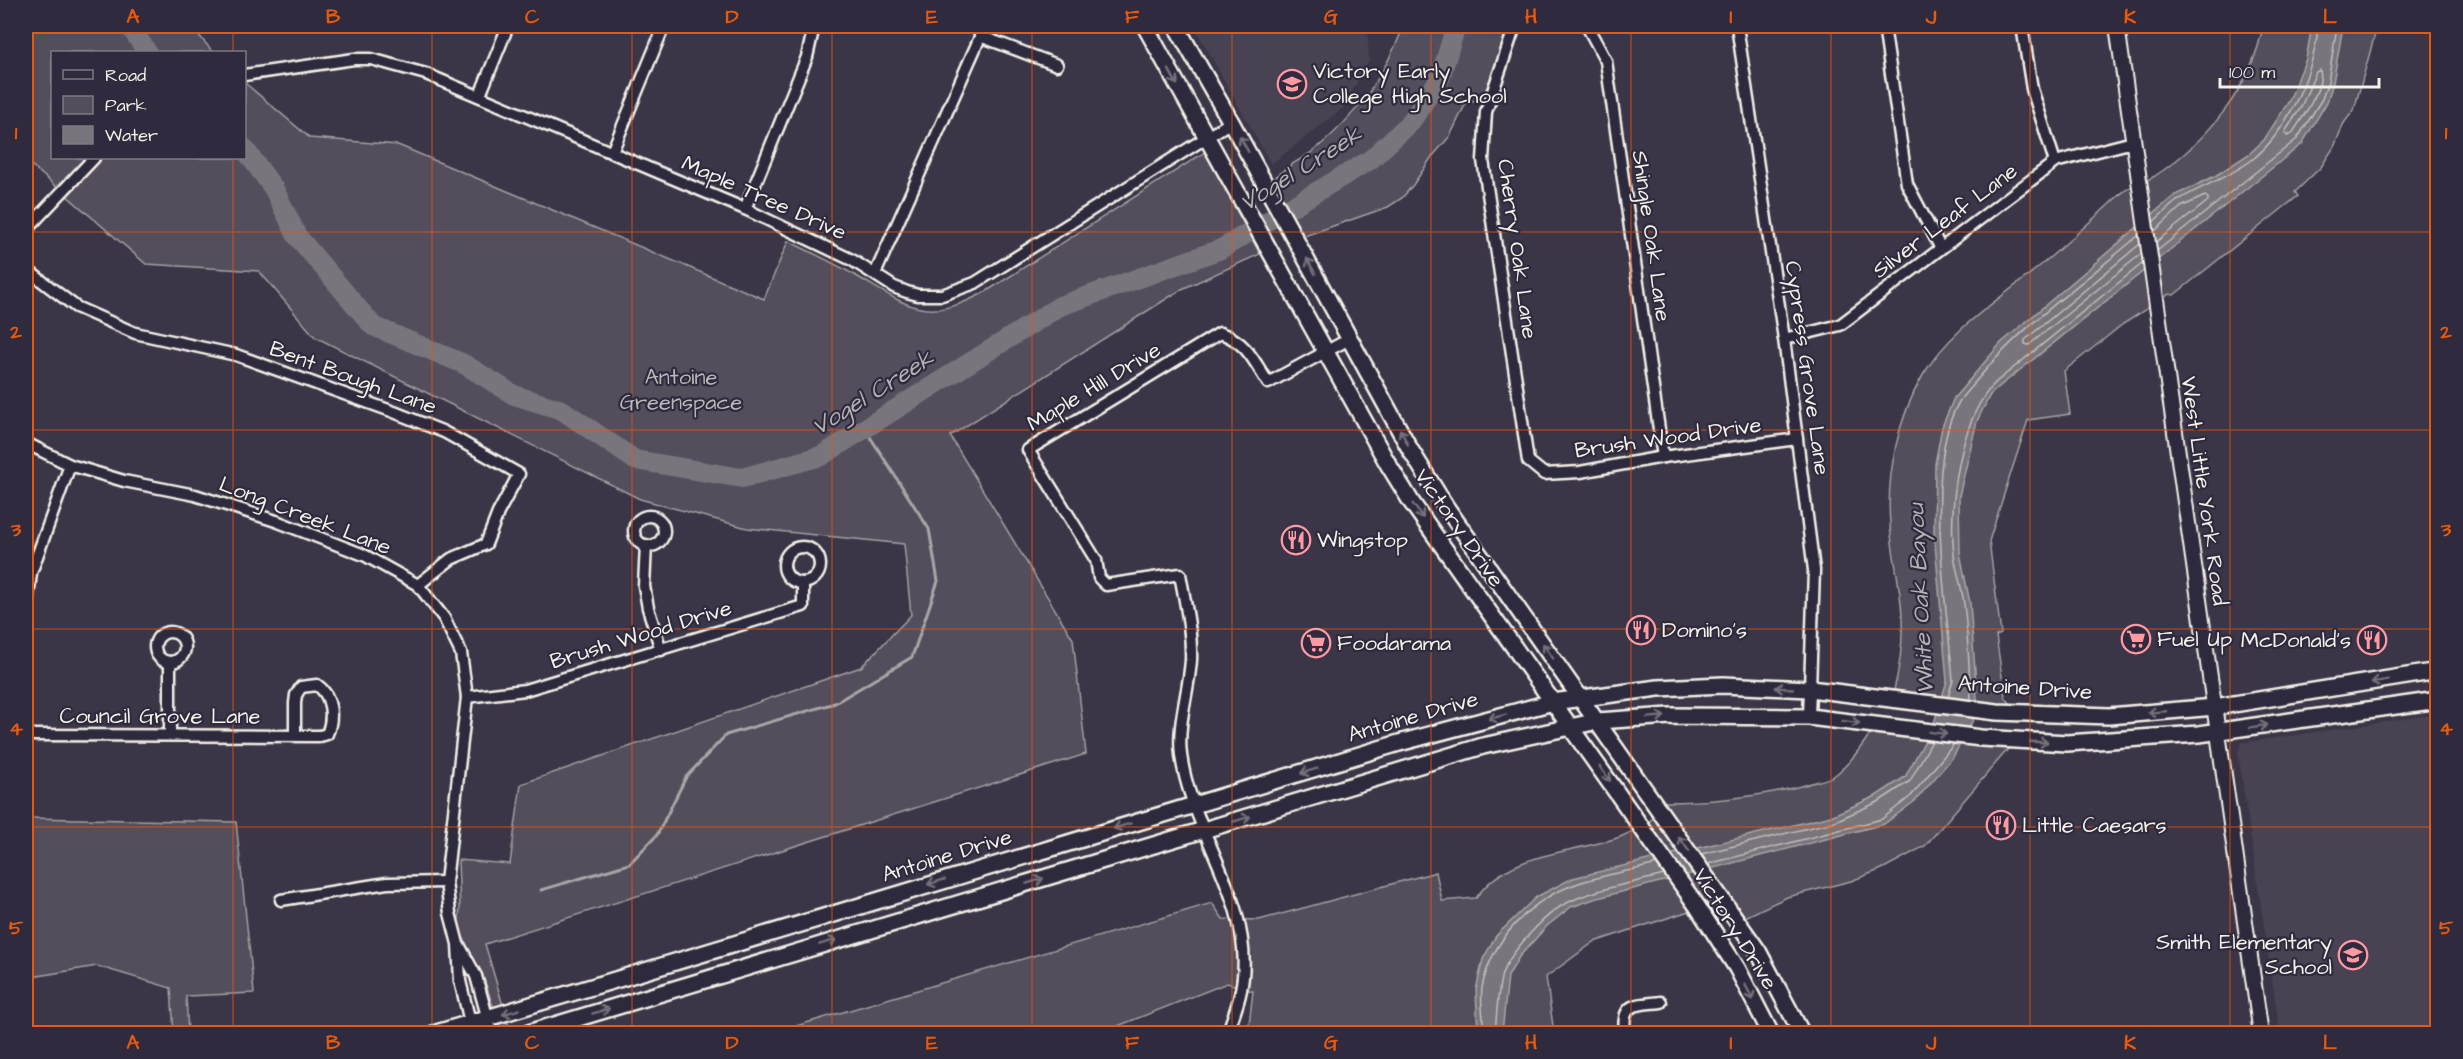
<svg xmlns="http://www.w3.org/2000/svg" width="2463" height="1059" font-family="'Architects Daughter',sans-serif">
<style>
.built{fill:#484352}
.green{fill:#534e5c;stroke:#a4a0a2;stroke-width:1.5}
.water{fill:#78747b;stroke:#aaa6a7;stroke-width:1.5}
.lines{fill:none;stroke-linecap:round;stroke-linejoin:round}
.shore{stroke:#c2bfbc;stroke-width:1.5}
.stream{stroke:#aaa6a7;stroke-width:3}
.river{stroke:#78747b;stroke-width:20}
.minor-casing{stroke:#f4f1e8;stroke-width:15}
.tertiary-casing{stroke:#f4f1e8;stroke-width:18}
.secondary-casing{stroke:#f4f1e8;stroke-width:20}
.minor{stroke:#2f2a3d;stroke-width:10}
.tertiary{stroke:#2f2a3d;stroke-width:14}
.secondary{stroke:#2f2a3d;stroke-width:15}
.oneway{stroke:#747079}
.grid{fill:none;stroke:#e8590c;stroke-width:1.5;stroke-opacity:0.55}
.labels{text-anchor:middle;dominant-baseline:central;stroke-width:4.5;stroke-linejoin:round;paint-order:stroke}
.poi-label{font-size:22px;fill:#f4f1e8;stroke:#2f2a3d;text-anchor:start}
.street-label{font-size:22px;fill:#f4f1e8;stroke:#2f2a3d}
.park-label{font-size:22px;fill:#bcb8b7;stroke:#2f2a3d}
.water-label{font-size:24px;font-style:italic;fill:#b6b2b2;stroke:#2f2a3d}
.neatline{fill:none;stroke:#e8590c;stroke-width:2}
.grid-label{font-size:20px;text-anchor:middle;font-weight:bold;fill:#e8590c}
</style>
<rect width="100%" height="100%" fill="#3b3647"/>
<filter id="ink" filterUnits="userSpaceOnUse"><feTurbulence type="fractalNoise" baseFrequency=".0167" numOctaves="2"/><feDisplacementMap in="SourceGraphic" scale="12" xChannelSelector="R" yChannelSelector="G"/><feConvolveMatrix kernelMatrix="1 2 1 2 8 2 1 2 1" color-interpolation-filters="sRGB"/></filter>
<g filter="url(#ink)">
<g class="built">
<polygon points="1194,26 1367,26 1369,60 1343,108 1271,164"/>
<polygon points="2437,714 2437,1033 2280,1033 2238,752 2241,743"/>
</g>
<g class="green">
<path d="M26,26H191L213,52H52V158H244L245,83L310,138L398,145L764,299L788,241C811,252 836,264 858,277C911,308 927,324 987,291L1205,152L1260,254L1182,289L950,436L1073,639L1086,754L485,944L511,1033H502L483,976L458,927L460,909L458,860L510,864L521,784L861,667L911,615L904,544L747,528L640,499L315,337L259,271L146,264L30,164L26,156Z"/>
<path d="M1404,26H1509L1483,98L1466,103L1450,136L1431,158L1413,185L1402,198L1388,207L1304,236L1273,181C1282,167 1304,159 1317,148C1360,112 1383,77 1404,26Z"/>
<path d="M2263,26H2375V34L2354,110L2344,123L2334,147L2321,167L2295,192L2298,196L2174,295L2169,294L2123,324L2064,371L2070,414L2028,420L1989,541L2001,634L1996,636L2005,697L2011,704L2010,707L1894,690C1900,666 1903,642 1902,618C1901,586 1892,555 1890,524C1886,474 1898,418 1923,375C1954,324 2005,297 2048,259C2067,243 2084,227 2102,211C2110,204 2118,195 2126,190C2135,184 2146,181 2155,176C2206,142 2252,87 2263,26Z"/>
<path d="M1873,729L2005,746L2008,749L1925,846L1882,869L1851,881L1787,897L1743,918L1729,898L1594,942L1546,977L1554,1033H1248L1253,991L1227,983L1100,1033L769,1034L1212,903L1223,919L1259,920L1436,872L1442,901L1476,898C1508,851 1572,854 1620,837C1638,830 1653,820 1667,807L1664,802C1712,802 1759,797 1805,785C1814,782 1828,780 1835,775C1851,763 1863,745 1873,729Z"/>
<polygon points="26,818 236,822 254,993 186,996 188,1033 174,1033 171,988 97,966 26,978"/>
</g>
<polygon class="water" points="2312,26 2343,26 2333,83 2327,102 2302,144 2000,386 1990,395 1977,421 1959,496 1960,553 1970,603 1978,711 1953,757 1915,801 1884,824 1594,899 1571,907 1547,926 1519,957 1508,976 1502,1033 1478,1033 1476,990 1483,959 1496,936 1536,897 1573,878 1831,816 1876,796 1905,777 1933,726 1947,681 1934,532 1935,464 1942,427 1954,398 2001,343 2174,196 2215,176 2249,154 2264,140 2289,101 2306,59"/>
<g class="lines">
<g class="shore">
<path d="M2320,70C2325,88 2301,119 2292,134L2287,136L2285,132L2301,107L2316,72Z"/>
<path d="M2153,222C2161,215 2169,207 2177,201C2202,185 2229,178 2253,159C2288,131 2315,69 2318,26"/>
<polyline points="2155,231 2181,207 2205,196 2208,198 2208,201 2156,242"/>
<polyline points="2140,244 2025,340 2025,344 2029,345 2141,254"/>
<polyline points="2157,251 2297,139 2322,99 2328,82 2337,26"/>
<path d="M1948,697L1953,680C1947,610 1923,461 1959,402C1965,392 1975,383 1982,374C2027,321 2086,281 2139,235"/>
<path d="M1971,700C1969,668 1968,636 1964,604C1962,587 1956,571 1954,555C1948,506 1960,416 1996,382L2143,263"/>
<polyline points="1701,854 1833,822 1878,802 1910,781 1932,741"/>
<polyline points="1708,864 1882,819 1911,796 1954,744"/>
<path d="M1484,1034C1484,1019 1480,1002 1482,988C1491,940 1531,899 1576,884C1602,875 1630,871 1657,864"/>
<path d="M1496,1034C1495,1023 1499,984 1502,974C1511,951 1548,910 1571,901C1600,888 1633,883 1664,875"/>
</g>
<polyline class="stream" points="541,890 629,864 657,835 686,777 726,735 835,703 912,657 938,581 929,529 865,429"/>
<g class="river">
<polyline points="130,26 147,52"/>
<polyline points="244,148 274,189 297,236 373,326 464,364 514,395 562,410 635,460 742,478 821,456 1060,306 1221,249 1370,160 1410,123 1440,78 1456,26"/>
</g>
<g class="minor-casing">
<g id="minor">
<polyline points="1515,26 1486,112 1483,160 1528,461 1544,474 1580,472 1663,457 1797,439"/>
<polyline points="1587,26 1606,61 1663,457"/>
<polyline points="1737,26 1784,339 1814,570 1809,717"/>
<polyline points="1884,26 1907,184 1940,247"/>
<polyline points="2022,26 2032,89 2055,162"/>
<polyline points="980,36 1057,65"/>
<polyline points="244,75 354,59 371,59 426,74 745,209 852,260 894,287 907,292 918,295 942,295 975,283 1231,122"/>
<polyline points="480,95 508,26"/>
<polyline points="612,152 664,26"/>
<polyline points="745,209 807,57 814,26"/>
<polyline points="26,230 94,158"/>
<polyline points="26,269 76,307 135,333 236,355 394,412 444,432 519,474 498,513 486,544 451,559 418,585"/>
<polyline points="875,274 985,26"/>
<polyline points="1784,339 1840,325 2055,162 2133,142"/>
<polyline points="26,443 70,465 124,481 195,495 276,521 364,555 418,585 444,618 461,653 467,697 446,882 450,913 458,944 460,981 473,1034"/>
<circle cx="649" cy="531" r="15"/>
<polyline points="646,545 644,586 648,608 661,650"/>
<circle cx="802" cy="565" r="18"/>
<polyline points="26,613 31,573 70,465"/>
<circle cx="170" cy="647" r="15"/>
<polyline points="170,662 170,734"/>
<polyline points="467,697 525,690 803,606 803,583"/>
<path d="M26,735L320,736L327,734C334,718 332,695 317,685L301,687L296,695L295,703V736"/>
<polyline points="281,900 387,883 446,882"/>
<polyline points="460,947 476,976 492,1034"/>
<path d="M1227,1034C1234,1015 1241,997 1243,977C1251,898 1191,831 1181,755C1177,724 1189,691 1191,660C1192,631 1185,602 1180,574L1106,585L1099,578L1096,560L1028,450L1220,333C1246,341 1254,361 1268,383L1351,338"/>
<path d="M1625,1034C1621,1002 1635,1005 1661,1002"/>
</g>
</g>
<g class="tertiary-casing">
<polyline id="tertiary" points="2117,26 2261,1034"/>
</g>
<g class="secondary-casing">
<g id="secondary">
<polyline points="1145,26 1388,464 1412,503 1697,906 1737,968 1771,1034"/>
<polyline points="1176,26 1231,122 1411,451 1446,507 1758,951 1802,1034"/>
<polyline points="433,1034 632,975 1399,743 1553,702 1658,688 1723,685 1810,689 1997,712 2109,716 2215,707 2438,671"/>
<polyline points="525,1034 1483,746 1598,721 1670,716 1809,717 1981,738 2067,743 2199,734 2438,700"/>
</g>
</g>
<use href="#minor" class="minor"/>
<use href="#tertiary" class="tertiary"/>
<use href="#secondary" class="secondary"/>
</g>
<defs><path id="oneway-shaft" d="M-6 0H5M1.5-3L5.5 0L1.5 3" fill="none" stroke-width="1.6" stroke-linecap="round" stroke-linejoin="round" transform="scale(1.5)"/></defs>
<g class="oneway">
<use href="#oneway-shaft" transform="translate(1173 77) rotate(61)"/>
<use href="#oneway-shaft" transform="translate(1244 144) rotate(-119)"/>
<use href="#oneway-shaft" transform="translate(1311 266) rotate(-119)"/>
<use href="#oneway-shaft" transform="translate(1404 437) rotate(-118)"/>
<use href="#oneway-shaft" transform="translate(1418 511) rotate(54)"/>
<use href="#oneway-shaft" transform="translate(1548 651) rotate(-125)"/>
<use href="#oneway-shaft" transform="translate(2380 681) rotate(171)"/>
<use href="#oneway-shaft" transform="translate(1784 688) rotate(-177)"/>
<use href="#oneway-shaft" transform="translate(2157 712) rotate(175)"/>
<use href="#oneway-shaft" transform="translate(1497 717) rotate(165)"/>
<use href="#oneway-shaft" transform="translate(1656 717) rotate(-4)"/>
<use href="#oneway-shaft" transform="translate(1851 722) rotate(7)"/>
<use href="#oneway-shaft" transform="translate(2259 726) rotate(-9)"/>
<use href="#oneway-shaft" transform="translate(1938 733) rotate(7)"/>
<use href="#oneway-shaft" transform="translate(2039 742) rotate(2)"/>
<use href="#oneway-shaft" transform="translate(1309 771) rotate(163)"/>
<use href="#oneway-shaft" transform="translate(1605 774) rotate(54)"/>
<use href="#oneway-shaft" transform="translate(1242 819) rotate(-17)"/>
<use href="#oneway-shaft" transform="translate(1122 826) rotate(163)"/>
<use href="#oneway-shaft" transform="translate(1684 844) rotate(-125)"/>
<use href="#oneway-shaft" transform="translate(1035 881) rotate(-17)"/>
<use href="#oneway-shaft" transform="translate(936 882) rotate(163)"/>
<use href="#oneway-shaft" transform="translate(828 942) rotate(-17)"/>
<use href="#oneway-shaft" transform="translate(1749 992) rotate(62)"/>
<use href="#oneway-shaft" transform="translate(601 1011) rotate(-17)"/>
<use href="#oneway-shaft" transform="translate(511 1012) rotate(163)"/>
</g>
</g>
<path class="grid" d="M233,26V52M432,26V1034M632,26V1034M832,26V1034M1032,26V1034M1232,26V1034M1431,26V1034M1631,26V1034M1831,26V1034M2030,26V1034M2230,26V1034M233,158V1034M26,232H2438M26,430H2438M26,629H2438M26,827H2438"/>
<defs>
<g id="school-ring" transform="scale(1.5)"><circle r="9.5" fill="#2f2a3d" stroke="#ff9aa2" stroke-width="1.5"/><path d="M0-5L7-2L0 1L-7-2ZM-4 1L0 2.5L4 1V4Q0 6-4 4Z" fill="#ff9aa2"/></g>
<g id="restaurant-ring" transform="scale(1.5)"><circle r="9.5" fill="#2f2a3d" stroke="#ff9aa2" stroke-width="1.5"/><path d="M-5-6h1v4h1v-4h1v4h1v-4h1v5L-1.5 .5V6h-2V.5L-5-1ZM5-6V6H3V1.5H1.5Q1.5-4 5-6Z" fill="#ff9aa2"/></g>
<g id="supermarket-ring" transform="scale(1.5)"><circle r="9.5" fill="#2f2a3d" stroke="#ff9aa2" stroke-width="1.5"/><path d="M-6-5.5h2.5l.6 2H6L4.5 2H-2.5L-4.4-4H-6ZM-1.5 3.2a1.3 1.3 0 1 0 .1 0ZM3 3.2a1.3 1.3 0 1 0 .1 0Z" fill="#ff9aa2"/></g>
</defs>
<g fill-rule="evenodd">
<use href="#school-ring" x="1292" y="84"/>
<use href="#restaurant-ring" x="1296" y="540"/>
<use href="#restaurant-ring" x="1641" y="630"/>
<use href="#supermarket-ring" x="2136" y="639"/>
<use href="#restaurant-ring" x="2372" y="640"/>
<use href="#supermarket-ring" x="1316" y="643"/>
<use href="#restaurant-ring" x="2001" y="825"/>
<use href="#school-ring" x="2353" y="955"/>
</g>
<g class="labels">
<g class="poi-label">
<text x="1313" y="71">Victory Early<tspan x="1313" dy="25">College High School</tspan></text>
<text x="1317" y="540">Wingstop</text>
<text x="1662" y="630">Domino's</text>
<text x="2157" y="639">Fuel Up</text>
<text x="2351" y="640" text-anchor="end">McDonald's</text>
<text x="1337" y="643">Foodarama</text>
<text x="2022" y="825">Little Caesars</text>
<text x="2332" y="942" text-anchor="end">Smith Elementary<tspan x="2332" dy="25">School</tspan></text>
</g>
<g class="street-label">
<text transform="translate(764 198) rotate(24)">Maple Tree Drive</text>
<text transform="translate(1945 221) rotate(-37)">Silver Leaf Lane</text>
<text transform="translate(1651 236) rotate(82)">Shingle Oak Lane</text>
<text transform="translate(1517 249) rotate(82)">Cherry Oak Lane</text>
<text transform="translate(1807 368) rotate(82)">Cypress Grove Lane</text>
<text transform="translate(353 378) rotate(20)">Bent Bough Lane</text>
<text transform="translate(1094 387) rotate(-31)">Maple Hill Drive</text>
<text transform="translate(1668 438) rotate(-8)">Brush Wood Drive</text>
<text transform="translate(2204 491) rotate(82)">West Little York Road</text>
<text transform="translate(305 516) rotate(21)">Long Creek Lane</text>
<text transform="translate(1459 528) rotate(55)">Victory Drive</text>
<text transform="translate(641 635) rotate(-17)">Brush Wood Drive</text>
<text transform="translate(2025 688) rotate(4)">Antoine Drive</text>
<text x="160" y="716">Council Grove Lane</text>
<text transform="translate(1413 717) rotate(-16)">Antoine Drive</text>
<text transform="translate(947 856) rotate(-17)">Antoine Drive</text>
<text transform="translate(1735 929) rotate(58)">Victory Drive</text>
</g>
<g class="park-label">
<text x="681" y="377">Antoine<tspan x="681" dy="25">Greenspace</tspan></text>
</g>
<g class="water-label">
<text transform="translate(1301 169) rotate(-32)">Vogel Creek</text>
<text transform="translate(873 393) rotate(-32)">Vogel Creek</text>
<text transform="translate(1921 599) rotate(-93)">White Oak Bayou</text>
</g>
</g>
<rect width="2463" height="1059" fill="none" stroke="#2f2a3d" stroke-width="66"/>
<rect x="51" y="51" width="195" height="108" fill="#2f2a3d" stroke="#7e7a81" stroke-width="1.5"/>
<rect x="63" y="70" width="30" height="9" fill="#2f2a3d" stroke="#7e7a81" stroke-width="1.5"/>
<text x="105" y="81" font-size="18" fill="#f4f1e8">Road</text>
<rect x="63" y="96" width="30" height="18" fill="#534e5c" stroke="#7e7a81" stroke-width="1.5"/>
<text x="105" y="111" font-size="18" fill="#f4f1e8">Park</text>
<rect x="63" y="126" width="30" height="18" fill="#78747b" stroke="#7e7a81" stroke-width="1.5"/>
<text x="105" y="141" font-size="18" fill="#f4f1e8">Water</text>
<path d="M2220 78v9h159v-9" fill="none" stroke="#f4f1e8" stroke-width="3"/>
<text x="2229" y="78" font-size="18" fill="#f4f1e8" stroke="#2f2a3d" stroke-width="4.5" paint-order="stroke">100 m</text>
<rect x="33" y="33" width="2397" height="993" class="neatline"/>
<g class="grid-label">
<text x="133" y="23">A</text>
<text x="333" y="23">B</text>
<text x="532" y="23">C</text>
<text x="732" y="23">D</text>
<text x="932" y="23">E</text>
<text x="1132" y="23">F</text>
<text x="1331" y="23">G</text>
<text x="1531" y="23">H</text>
<text x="1731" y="23">I</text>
<text x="1931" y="23">J</text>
<text x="2130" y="23">K</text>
<text x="2330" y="23">L</text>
<text x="16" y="139">1</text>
<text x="2446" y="139">1</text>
<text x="16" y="338">2</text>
<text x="2446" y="338">2</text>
<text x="16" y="536">3</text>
<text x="2446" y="536">3</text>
<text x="16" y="735">4</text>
<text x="2446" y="735">4</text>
<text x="16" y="934">5</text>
<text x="2446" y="934">5</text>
<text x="133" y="1049">A</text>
<text x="333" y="1049">B</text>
<text x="532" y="1049">C</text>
<text x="732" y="1049">D</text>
<text x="932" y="1049">E</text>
<text x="1132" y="1049">F</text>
<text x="1331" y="1049">G</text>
<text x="1531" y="1049">H</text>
<text x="1731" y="1049">I</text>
<text x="1931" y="1049">J</text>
<text x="2130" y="1049">K</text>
<text x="2330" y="1049">L</text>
</g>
</svg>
